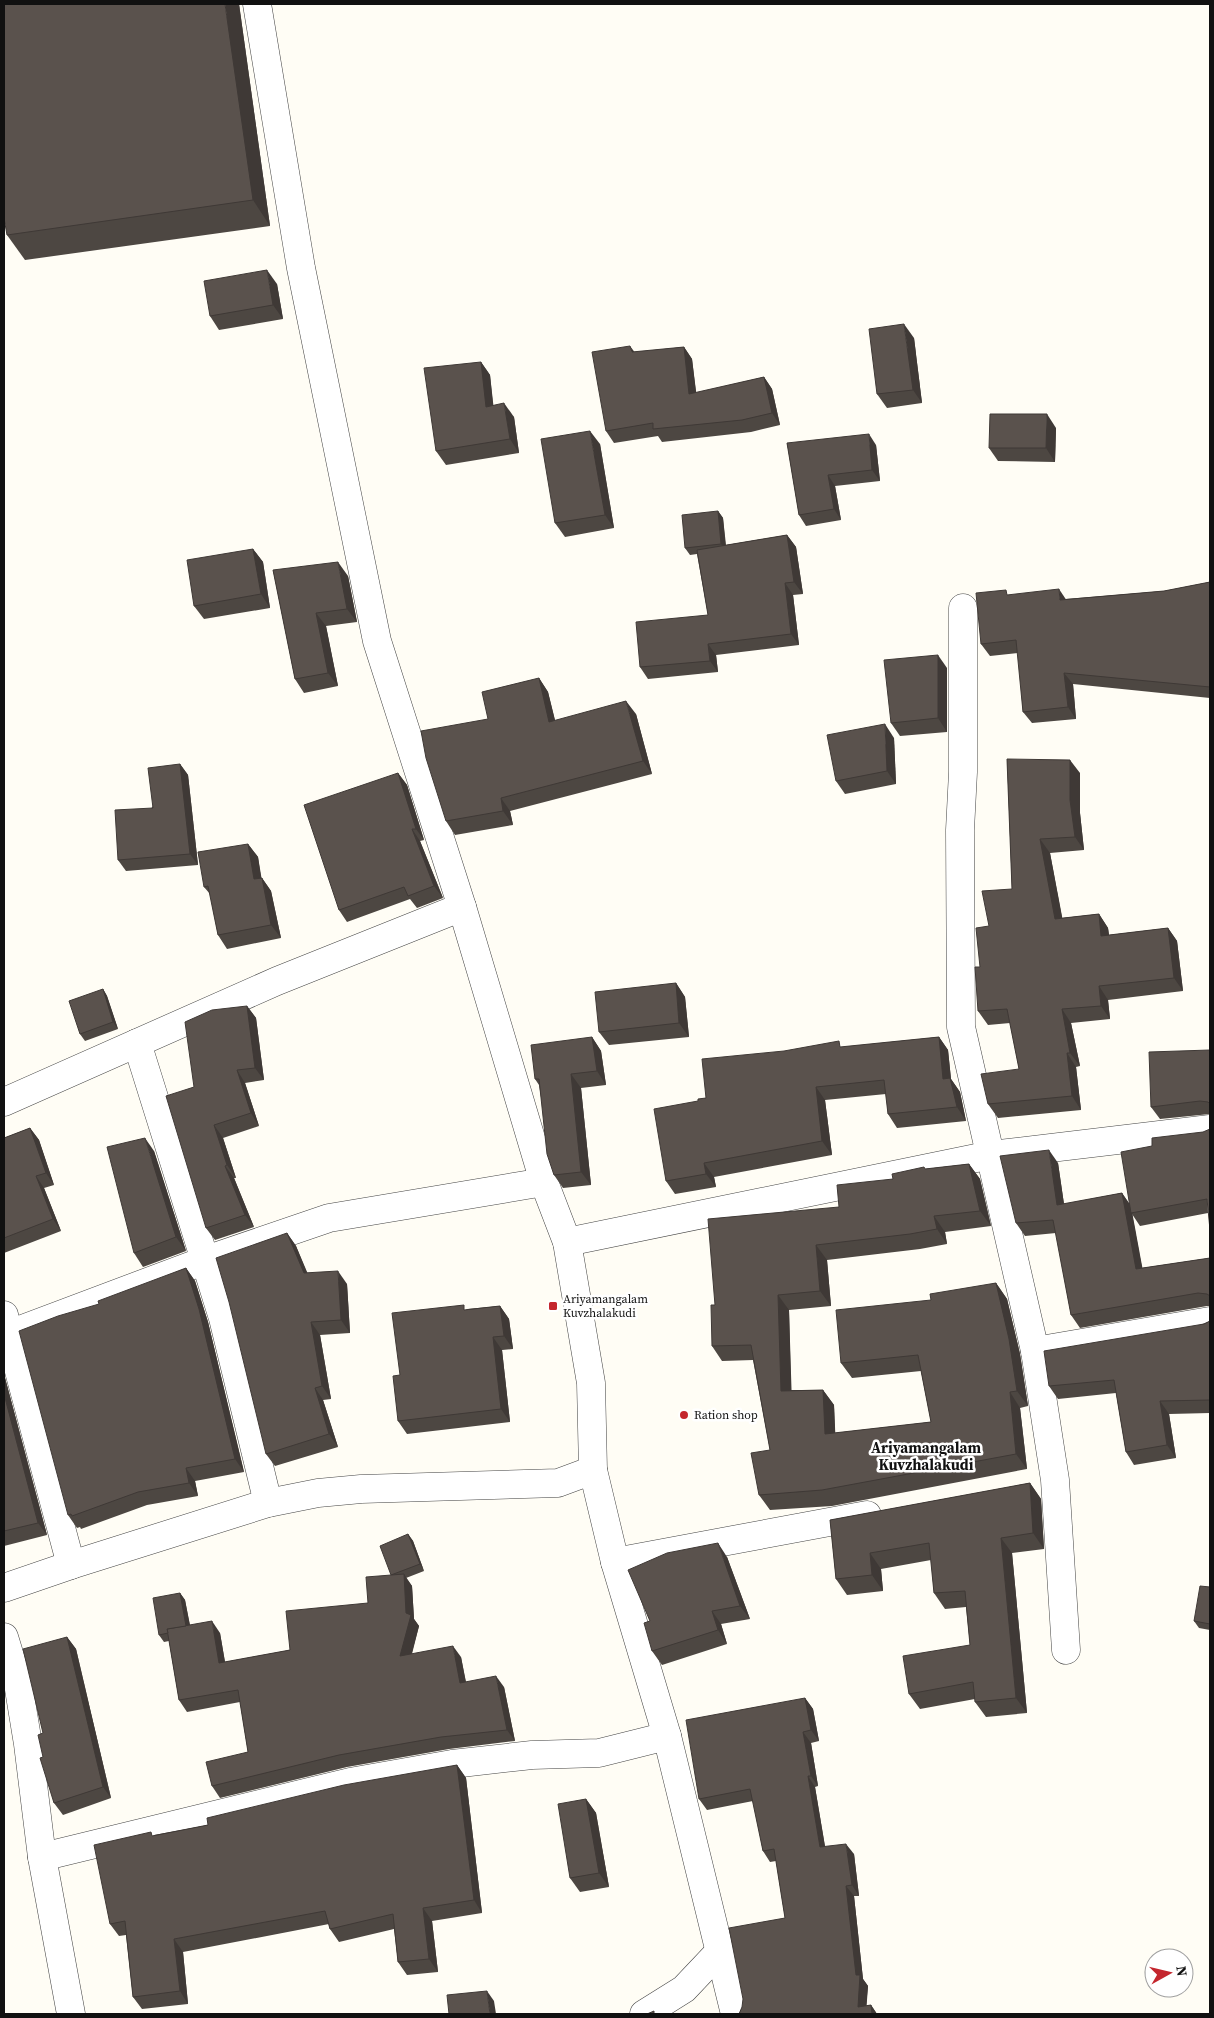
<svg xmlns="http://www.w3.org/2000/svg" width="1214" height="2018" font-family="'Source Serif 4',serif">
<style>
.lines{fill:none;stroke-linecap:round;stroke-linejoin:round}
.minor-casing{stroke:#444;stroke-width:29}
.tertiary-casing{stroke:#444;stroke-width:29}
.minor{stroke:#fff;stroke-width:28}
.tertiary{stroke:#fff;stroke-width:28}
.wall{fill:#4d4742}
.shaded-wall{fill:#3f3936}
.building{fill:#5a524d;stroke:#3f3936}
.poi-dot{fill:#c4262e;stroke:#fff;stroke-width:2}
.labels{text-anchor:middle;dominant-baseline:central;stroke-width:5;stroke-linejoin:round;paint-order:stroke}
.poi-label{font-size:12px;fill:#111;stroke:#fff;text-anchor:start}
.quarter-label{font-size:15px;font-weight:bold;fill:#111;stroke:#fff}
</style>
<rect width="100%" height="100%" fill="#fffdf5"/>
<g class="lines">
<g class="minor-casing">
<g id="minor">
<polyline points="963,608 963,772 960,830 961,1027 1035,1351 1055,1480 1066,1650"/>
<polyline points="137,1043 223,1318 268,1503"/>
<polyline points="4,1102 277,981 462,907"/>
<polyline points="4,1315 71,1565"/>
<polyline points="4,1336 206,1260 329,1218 544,1182"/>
<polyline points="1035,1351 1210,1321"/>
<polyline points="593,1470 615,1562 667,1736 735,2014"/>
<polyline points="615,1562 867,1515"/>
<polyline points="4,1637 18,1683 28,1744 42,1857 71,2014"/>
<polyline points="42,1857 350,1782 452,1764 532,1755 599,1753 667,1736"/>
<polyline points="644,2014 684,1989 719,1952"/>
</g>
</g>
<g class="tertiary-casing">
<g id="tertiary">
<polyline points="567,1242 991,1155 1210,1129"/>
<polyline points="4,1588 71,1565 268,1503 318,1493 361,1489 558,1483 593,1470 591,1383 567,1242 544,1182 462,907 377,641 301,268 257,4"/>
</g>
</g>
<use href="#minor" class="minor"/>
<use href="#tertiary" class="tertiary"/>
</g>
<g class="wall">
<polygon points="239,4 270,226 25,260 7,235"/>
<polygon points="277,284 283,319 219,330 210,316"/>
<polygon points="914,338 922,403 887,408 877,394"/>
<polygon points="684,347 692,359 696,393 764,377 772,389 780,425 751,432 662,442 658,436 614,443 606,431 635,352"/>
<polygon points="481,362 490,375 493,405 514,417 519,453 446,465 436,451"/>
<polygon points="1056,428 1055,462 998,461 989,448"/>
<polygon points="787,443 876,445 880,481 835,486 841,520 806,526 799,515"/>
<polygon points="600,444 614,528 565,537 555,523"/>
<polygon points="718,511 723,518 726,545 787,535 796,547 803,594 793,595 799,645 716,655 718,672 648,679 640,667 708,615 697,554 690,555 685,548"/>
<polygon points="253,549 263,562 270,608 204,619 194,606"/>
<polygon points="273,570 348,576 357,622 326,626 338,686 304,693 295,679"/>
<polygon points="1210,582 1210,698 1073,684 1076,719 1032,723 1023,712 1018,653 990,656 981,644 1010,595 1066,599 1164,591"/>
<polygon points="947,668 947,732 900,736 891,723"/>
<polygon points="539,678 548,692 555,721 636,714 652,774 510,811 513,825 455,835 446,821 488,719"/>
<polygon points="894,738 896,784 845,794 836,781"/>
<polygon points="1007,759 1080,773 1080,813 1084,850 1050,853 1062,918 1099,914 1108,928 1109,935 1168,928 1177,941 1183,991 1108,1000 1110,1019 1071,1023 1080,1066 1076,1067 1081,1110 998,1118 988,1104 1019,1069 1010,1023 988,1025 978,1011 980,967 1012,889"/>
<polygon points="180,764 188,775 198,865 126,871 118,860"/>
<polygon points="398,773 407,785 424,840 420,841 443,898 417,908 410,899 347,922 339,910"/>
<polygon points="248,844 258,857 261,878 262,878 271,891 281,938 227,949 218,935 210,894 204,887"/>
<polygon points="676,983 685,997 689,1037 609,1045 599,1032"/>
<polygon points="103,989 107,996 118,1029 85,1041 80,1034"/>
<polygon points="247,1006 256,1018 264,1080 245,1083 259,1126 223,1138 236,1178 234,1178 254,1227 215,1240 206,1228 194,1087"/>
<polygon points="592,1037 601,1051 606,1085 581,1088 591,1185 563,1188 554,1175 539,1085 535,1079"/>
<polygon points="939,1037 948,1050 951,1079 960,1092 966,1121 897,1128 888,1114 886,1094 825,1100 832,1155 714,1177 716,1187 675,1194 666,1181 698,1101 706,1098 843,1047"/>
<polygon points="1210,1050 1210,1114 1160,1119 1151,1107"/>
<polygon points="30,1128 39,1140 54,1185 44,1188 61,1231 4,1253 4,1138"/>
<polygon points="1203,1132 1208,1213 1140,1226 1132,1214 1142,1268 1210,1258 1210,1306 1207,1306 1080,1328 1071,1315 1056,1233 1025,1236 1016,1223 1058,1163 1064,1204 1122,1193 1130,1205 1152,1146"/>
<polygon points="154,1151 186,1251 143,1267 134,1253"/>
<polygon points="969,1164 980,1179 991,1226 945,1232 947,1244 920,1249 827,1260 831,1306 789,1310 791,1390 823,1390 834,1405 835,1433 931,1422 921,1371 852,1378 841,1363 931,1300 996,1283 1007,1299 1020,1354 1028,1406 1020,1408 1027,1469 832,1506 770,1510 759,1495 770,1450 753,1360 722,1361 712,1346 715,1305 839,1207 893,1179 925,1169"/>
<polygon points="287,1233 296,1246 307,1273 347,1284 350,1333 320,1335 331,1399 323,1400 338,1447 275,1466 266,1454"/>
<polygon points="186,1268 195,1281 208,1322 244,1472 195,1481 198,1496 147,1505 81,1529 80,1527 77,1528 68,1515 99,1304"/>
<polygon points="500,1306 509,1319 513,1349 502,1350 510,1422 407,1434 398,1421 400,1375 467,1309"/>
<polygon points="1210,1321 1210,1413 1169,1414 1176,1458 1134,1465 1126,1452 1116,1393 1058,1399 1049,1386"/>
<polygon points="4,1374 47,1535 4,1546"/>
<polygon points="1030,1483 1041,1499 1044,1549 1012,1553 1027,1713 986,1717 975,1702 975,1699 920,1709 909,1694 970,1645 966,1607 945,1609 934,1593 931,1560 881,1569 883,1591 847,1595 836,1579 830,1520"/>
<polygon points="408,1534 413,1541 424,1571 406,1578 412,1586 414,1619 419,1626 412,1654 461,1657 466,1682 504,1687 515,1741 449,1749 347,1767 220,1798 212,1786 248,1752 240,1702 187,1712 179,1700 169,1641 164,1642 159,1635 180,1593 185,1600 190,1625 220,1633 225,1662 290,1650 368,1603 391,1575"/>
<polygon points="727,1557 750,1619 721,1624 727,1644 662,1665 652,1651 650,1621"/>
<polygon points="1210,1587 1210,1630 1199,1628 1194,1621"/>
<polygon points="67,1637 76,1649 111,1798 63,1815 54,1803 43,1757 43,1733"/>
<polygon points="805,1698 813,1709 819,1741 811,1743 818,1786 815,1787 825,1847 854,1854 859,1896 854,1896 863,1979 868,1986 866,2006 871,2005 877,2014 739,2014 785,1918 776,1861 770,1862 763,1851 753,1801 707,1810 699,1799"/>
<polygon points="457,1765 466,1778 482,1913 432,1921 438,1972 407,1975 398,1962 394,1929 339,1942 330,1929 329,1924 183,1952 188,2004 142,2009 133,1997 126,1935 119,1936 110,1924 154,1835 208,1825"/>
<polygon points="586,1799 596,1813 609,1887 580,1892 570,1878"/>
</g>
<g class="shaded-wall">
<polygon points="225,4 239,4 270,226 253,200"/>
<polygon points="267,270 277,284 283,319 273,305"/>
<polygon points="904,324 914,338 922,403 913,390"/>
<polygon points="630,346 639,358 632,352"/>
<polygon points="684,347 692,359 698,407 689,394"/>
<polygon points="481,362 490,375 495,420 486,407"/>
<polygon points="764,377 772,389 780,425 772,413"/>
<polygon points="504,403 514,417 519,453 510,439"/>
<polygon points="1047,414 1056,428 1055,462 1046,448"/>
<polygon points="590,431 600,444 614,528 605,515"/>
<polygon points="869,434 876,445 880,481 872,470"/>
<polygon points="828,475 835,486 841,520 834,509"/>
<polygon points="718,511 723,518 726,551 721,544"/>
<polygon points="787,535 796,547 803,594 794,582"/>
<polygon points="253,549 263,562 270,608 261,594"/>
<polygon points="338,562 348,576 357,622 347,609"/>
<polygon points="785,583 793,595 799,645 791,634"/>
<polygon points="1059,589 1067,601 1060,600"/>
<polygon points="316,613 326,626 338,686 328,673"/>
<polygon points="708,644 716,655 718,672 710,661"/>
<polygon points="938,655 947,668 947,732 938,718"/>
<polygon points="1064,673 1073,684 1076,719 1068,707"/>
<polygon points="539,678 548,692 559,736 549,722"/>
<polygon points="626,701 636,714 652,774 643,761"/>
<polygon points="885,724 894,738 896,784 887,771"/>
<polygon points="1070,760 1080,773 1080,813 1084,850 1075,837 1070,800"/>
<polygon points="180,764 188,775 198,865 190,854"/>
<polygon points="398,773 407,785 424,840 416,829"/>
<polygon points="501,798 510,811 513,825 503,811"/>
<polygon points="412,829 420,841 443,898 434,886"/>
<polygon points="1040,839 1050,853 1065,932 1055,919"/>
<polygon points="248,844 258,857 264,893 254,879"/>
<polygon points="262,878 271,891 281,938 271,925"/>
<polygon points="1099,914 1108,928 1111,949 1101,936"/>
<polygon points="1168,928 1177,941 1183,991 1174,978"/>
<polygon points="676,983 685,997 689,1037 679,1023"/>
<polygon points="1099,986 1108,1000 1110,1019 1101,1006"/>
<polygon points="103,989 107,996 118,1029 113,1022"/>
<polygon points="247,1006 256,1018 264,1080 255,1068"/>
<polygon points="1062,1009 1071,1023 1080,1066 1070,1053"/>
<polygon points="592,1037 601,1051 606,1085 597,1071"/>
<polygon points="939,1037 948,1050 951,1079 960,1092 966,1121 957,1107 943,1079"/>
<polygon points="1067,1053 1076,1067 1081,1110 1072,1096"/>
<polygon points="237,1070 245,1083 259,1126 251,1113"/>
<polygon points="571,1074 581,1088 591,1185 581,1172"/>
<polygon points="816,1087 825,1100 832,1155 822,1141"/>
<polygon points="214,1125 223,1138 236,1178 227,1165"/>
<polygon points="30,1128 39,1140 54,1185 46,1173"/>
<polygon points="145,1138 154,1151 186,1251 176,1237"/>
<polygon points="1049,1150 1058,1163 1066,1218 1057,1205"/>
<polygon points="704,1163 714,1177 716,1187 706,1174"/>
<polygon points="969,1164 980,1179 991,1226 980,1211"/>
<polygon points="225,1166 234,1178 254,1227 245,1215"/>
<polygon points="36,1176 44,1188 61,1231 53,1219"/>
<polygon points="1122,1193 1131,1206 1145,1282 1136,1269"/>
<polygon points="934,1216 945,1232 947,1244 937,1229"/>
<polygon points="287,1233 296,1246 313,1286 304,1273"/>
<polygon points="816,1245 827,1260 831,1306 820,1291"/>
<polygon points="186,1268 195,1281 208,1322 244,1472 235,1459"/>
<polygon points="338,1271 347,1284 350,1333 341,1320"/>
<polygon points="996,1283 1007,1299 1020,1354 1028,1406 1017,1391"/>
<polygon points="778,1295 789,1310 792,1406 781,1391"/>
<polygon points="500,1306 509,1319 513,1349 504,1336"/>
<polygon points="311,1322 320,1335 331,1399 322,1386"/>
<polygon points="493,1337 502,1350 510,1422 501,1409"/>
<polygon points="4,1374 47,1535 38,1523 4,1394"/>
<polygon points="315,1388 323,1400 338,1447 329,1434"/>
<polygon points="823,1390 834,1405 836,1449 825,1434"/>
<polygon points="1010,1392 1020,1408 1027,1469 1016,1454"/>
<polygon points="1160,1401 1169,1414 1176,1458 1167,1445"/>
<polygon points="186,1468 195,1481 198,1496 189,1483"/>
<polygon points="1030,1483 1041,1499 1044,1549 1033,1533"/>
<polygon points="408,1534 413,1541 424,1571 420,1564"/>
<polygon points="1001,1538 1012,1553 1027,1713 1016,1698"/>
<polygon points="718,1543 727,1557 750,1619 740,1606"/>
<polygon points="870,1553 881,1569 883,1591 872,1575"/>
<polygon points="404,1574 412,1586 414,1619 419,1626 408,1667 400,1656 406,1613"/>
<polygon points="180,1593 185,1600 192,1637 187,1630"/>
<polygon points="712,1611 721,1624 727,1644 718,1630"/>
<polygon points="212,1621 220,1633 227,1674 219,1663"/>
<polygon points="67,1637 76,1649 111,1798 103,1787"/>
<polygon points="453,1646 461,1657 468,1694 460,1683"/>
<polygon points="496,1676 504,1687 515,1741 507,1730"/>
<polygon points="805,1698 813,1709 819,1741 811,1730"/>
<polygon points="803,1732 811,1743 818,1786 811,1776"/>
<polygon points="457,1765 466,1778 482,1913 474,1900"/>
<polygon points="808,1776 815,1787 827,1858 820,1847"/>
<polygon points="586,1799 596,1813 609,1887 599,1873"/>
<polygon points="846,1844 854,1854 859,1896 852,1885"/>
<polygon points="846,1886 854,1896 863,1979 868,1986 866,2014 858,2007 856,1975"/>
<polygon points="423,1908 432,1921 438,1972 429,1959"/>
<polygon points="174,1939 183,1952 188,2004 180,1991"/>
<polygon points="487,1991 494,2001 496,2014 490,2014"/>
<polygon points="871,2005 877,2014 872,2014"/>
</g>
<g class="building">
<polygon points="4,4 225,4 253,200 7,235 4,218"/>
<polygon points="267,270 273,305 210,316 204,281"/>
<polygon points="904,324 913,390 877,394 869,329"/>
<polygon points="630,346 632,352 684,347 689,394 764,377 772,413 742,420 653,429 653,423 606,431 592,352"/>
<polygon points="481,362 486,407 504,403 510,439 436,451 424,368"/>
<polygon points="990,414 1047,414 1046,448 989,448"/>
<polygon points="590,431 605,515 555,523 541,439"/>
<polygon points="869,434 872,470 828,475 834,509 799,515 787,443"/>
<polygon points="718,511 721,544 685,548 682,515"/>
<polygon points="787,535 794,582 785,583 791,634 708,644 710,661 640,667 636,622 708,615 697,550"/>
<polygon points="253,549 261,594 194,606 187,560"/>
<polygon points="338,562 347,609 316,613 328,673 295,679 273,570"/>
<polygon points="1210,582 1210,687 1064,673 1068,707 1023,712 1016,640 981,644 976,593 1006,590 1007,595 1059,589 1060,600 1164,591"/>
<polygon points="938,655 938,718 891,723 884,660"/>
<polygon points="539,678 549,722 626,701 643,761 501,798 503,811 446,821 426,758 421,731 488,719 482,692"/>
<polygon points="885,724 887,771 836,781 827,735"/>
<polygon points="1007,759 1070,760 1070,800 1075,837 1040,839 1055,919 1099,914 1101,936 1168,928 1174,978 1099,986 1101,1006 1062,1009 1070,1053 1067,1053 1072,1096 988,1104 981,1074 1019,1069 1007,1009 978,1011 975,967 980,967 976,928 989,926 982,891 1012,889"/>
<polygon points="180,764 190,854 118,860 115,810 153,808 148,768"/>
<polygon points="398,773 416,829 412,829 434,886 408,896 404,887 339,910 304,805"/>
<polygon points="248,844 254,879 262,878 271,925 218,935 208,886 204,887 198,852"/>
<polygon points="676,983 679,1023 599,1032 595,992"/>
<polygon points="103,989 113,1022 80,1034 69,1001"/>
<polygon points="247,1006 255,1068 237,1070 251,1113 214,1125 227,1165 225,1166 245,1215 206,1228 166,1096 194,1087 185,1022 212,1010"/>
<polygon points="592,1037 597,1071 571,1074 581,1172 554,1175 547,1154 539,1079 535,1079 531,1045"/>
<polygon points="939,1037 943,1079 950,1078 957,1107 888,1114 884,1080 816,1087 822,1141 704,1163 706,1174 666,1181 654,1109 698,1101 698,1099 706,1098 702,1059 784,1051 839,1041 840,1047"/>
<polygon points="1210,1050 1210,1104 1208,1102 1200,1101 1151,1107 1149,1052"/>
<polygon points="30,1128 46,1173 36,1176 53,1219 4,1238 4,1138"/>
<polygon points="1210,1129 1210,1230 1207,1199 1131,1213 1121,1152 1152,1146 1152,1138 1203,1132"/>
<polygon points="145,1138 176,1237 134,1253 107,1147"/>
<polygon points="1049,1150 1057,1205 1122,1193 1136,1269 1210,1258 1210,1296 1207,1294 1198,1293 1071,1315 1053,1220 1016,1223 1000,1156"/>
<polygon points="969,1164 980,1211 934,1216 937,1229 910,1234 816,1245 820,1291 778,1295 781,1391 823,1390 825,1434 931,1422 918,1355 841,1363 836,1310 931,1300 930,1294 996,1283 1009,1339 1017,1391 1010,1392 1016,1454 822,1490 759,1495 751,1453 770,1450 751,1345 712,1346 711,1305 715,1305 708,1219 839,1207 837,1185 893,1179 892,1174 924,1167 925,1169"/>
<polygon points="287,1233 304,1273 338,1271 341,1320 311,1322 322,1386 315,1388 329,1434 266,1454 229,1302 216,1258"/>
<polygon points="186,1268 199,1309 235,1459 186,1468 189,1483 138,1492 72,1516 71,1514 68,1515 19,1331 58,1316 99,1304 98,1301"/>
<polygon points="464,1305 464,1310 500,1306 504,1336 493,1337 501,1409 398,1421 393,1376 400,1375 392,1313"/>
<polygon points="1210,1321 1210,1400 1160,1401 1167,1445 1126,1452 1114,1380 1049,1386 1044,1351 1204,1324"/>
<polygon points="4,1394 38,1523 4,1531"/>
<polygon points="1030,1483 1033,1533 1001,1538 1016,1698 975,1702 973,1682 909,1694 903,1656 970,1645 965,1591 934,1593 929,1543 870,1553 872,1575 836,1579 830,1520"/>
<polygon points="408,1534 420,1564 391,1575 380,1546"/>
<polygon points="718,1543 740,1606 712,1611 718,1630 652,1651 644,1623 650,1621 628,1570 667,1553"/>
<polygon points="404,1574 406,1613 411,1615 400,1656 453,1646 460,1683 496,1676 507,1730 441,1737 339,1755 212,1786 206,1762 248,1752 238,1690 179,1700 167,1629 212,1621 219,1663 290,1650 286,1611 368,1603 366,1577"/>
<polygon points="1200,1586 1210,1587 1210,1624 1194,1621"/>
<polygon points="180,1593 186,1626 167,1629 168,1633 159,1635 153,1598"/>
<polygon points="67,1637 103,1787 54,1803 40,1758 43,1757 38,1735 43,1733 23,1649"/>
<polygon points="805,1698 811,1730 803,1732 811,1776 808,1776 820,1847 846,1844 852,1885 846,1886 856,1975 860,1975 858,2007 871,2005 872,2014 739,2014 742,2007 743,1999 729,1928 785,1918 774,1849 763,1851 750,1789 699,1799 686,1720"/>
<polygon points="457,1765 474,1900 423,1908 429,1959 398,1962 393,1914 330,1929 325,1911 174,1939 180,1991 133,1997 125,1921 110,1924 94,1845 151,1832 152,1836 208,1825 207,1818 344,1785"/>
<polygon points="586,1799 599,1873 570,1878 558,1804"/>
<polygon points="487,1991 490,2014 449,2014 447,1995"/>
<polygon points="654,2011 654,2014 647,2014"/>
</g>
<g class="poi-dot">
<rect x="548" y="1301" width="10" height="10" rx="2.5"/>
<circle cx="684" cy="1415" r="5"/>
</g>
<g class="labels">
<g class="poi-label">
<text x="563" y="1299">Ariyamangalam<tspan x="563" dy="14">Kuvzhalakudi</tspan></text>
<text x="694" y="1415">Ration shop</text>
</g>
<g class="quarter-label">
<text x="926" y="1447">Ariyamangalam<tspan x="926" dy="17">Kuvzhalakudi</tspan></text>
</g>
</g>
<rect width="1214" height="2018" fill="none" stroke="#111111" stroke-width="10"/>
<g transform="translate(1169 1973) rotate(82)"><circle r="24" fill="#ffffff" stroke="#a0a0a0"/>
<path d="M0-4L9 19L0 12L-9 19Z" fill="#c4262e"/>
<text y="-8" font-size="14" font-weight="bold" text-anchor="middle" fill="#111111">N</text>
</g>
</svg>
